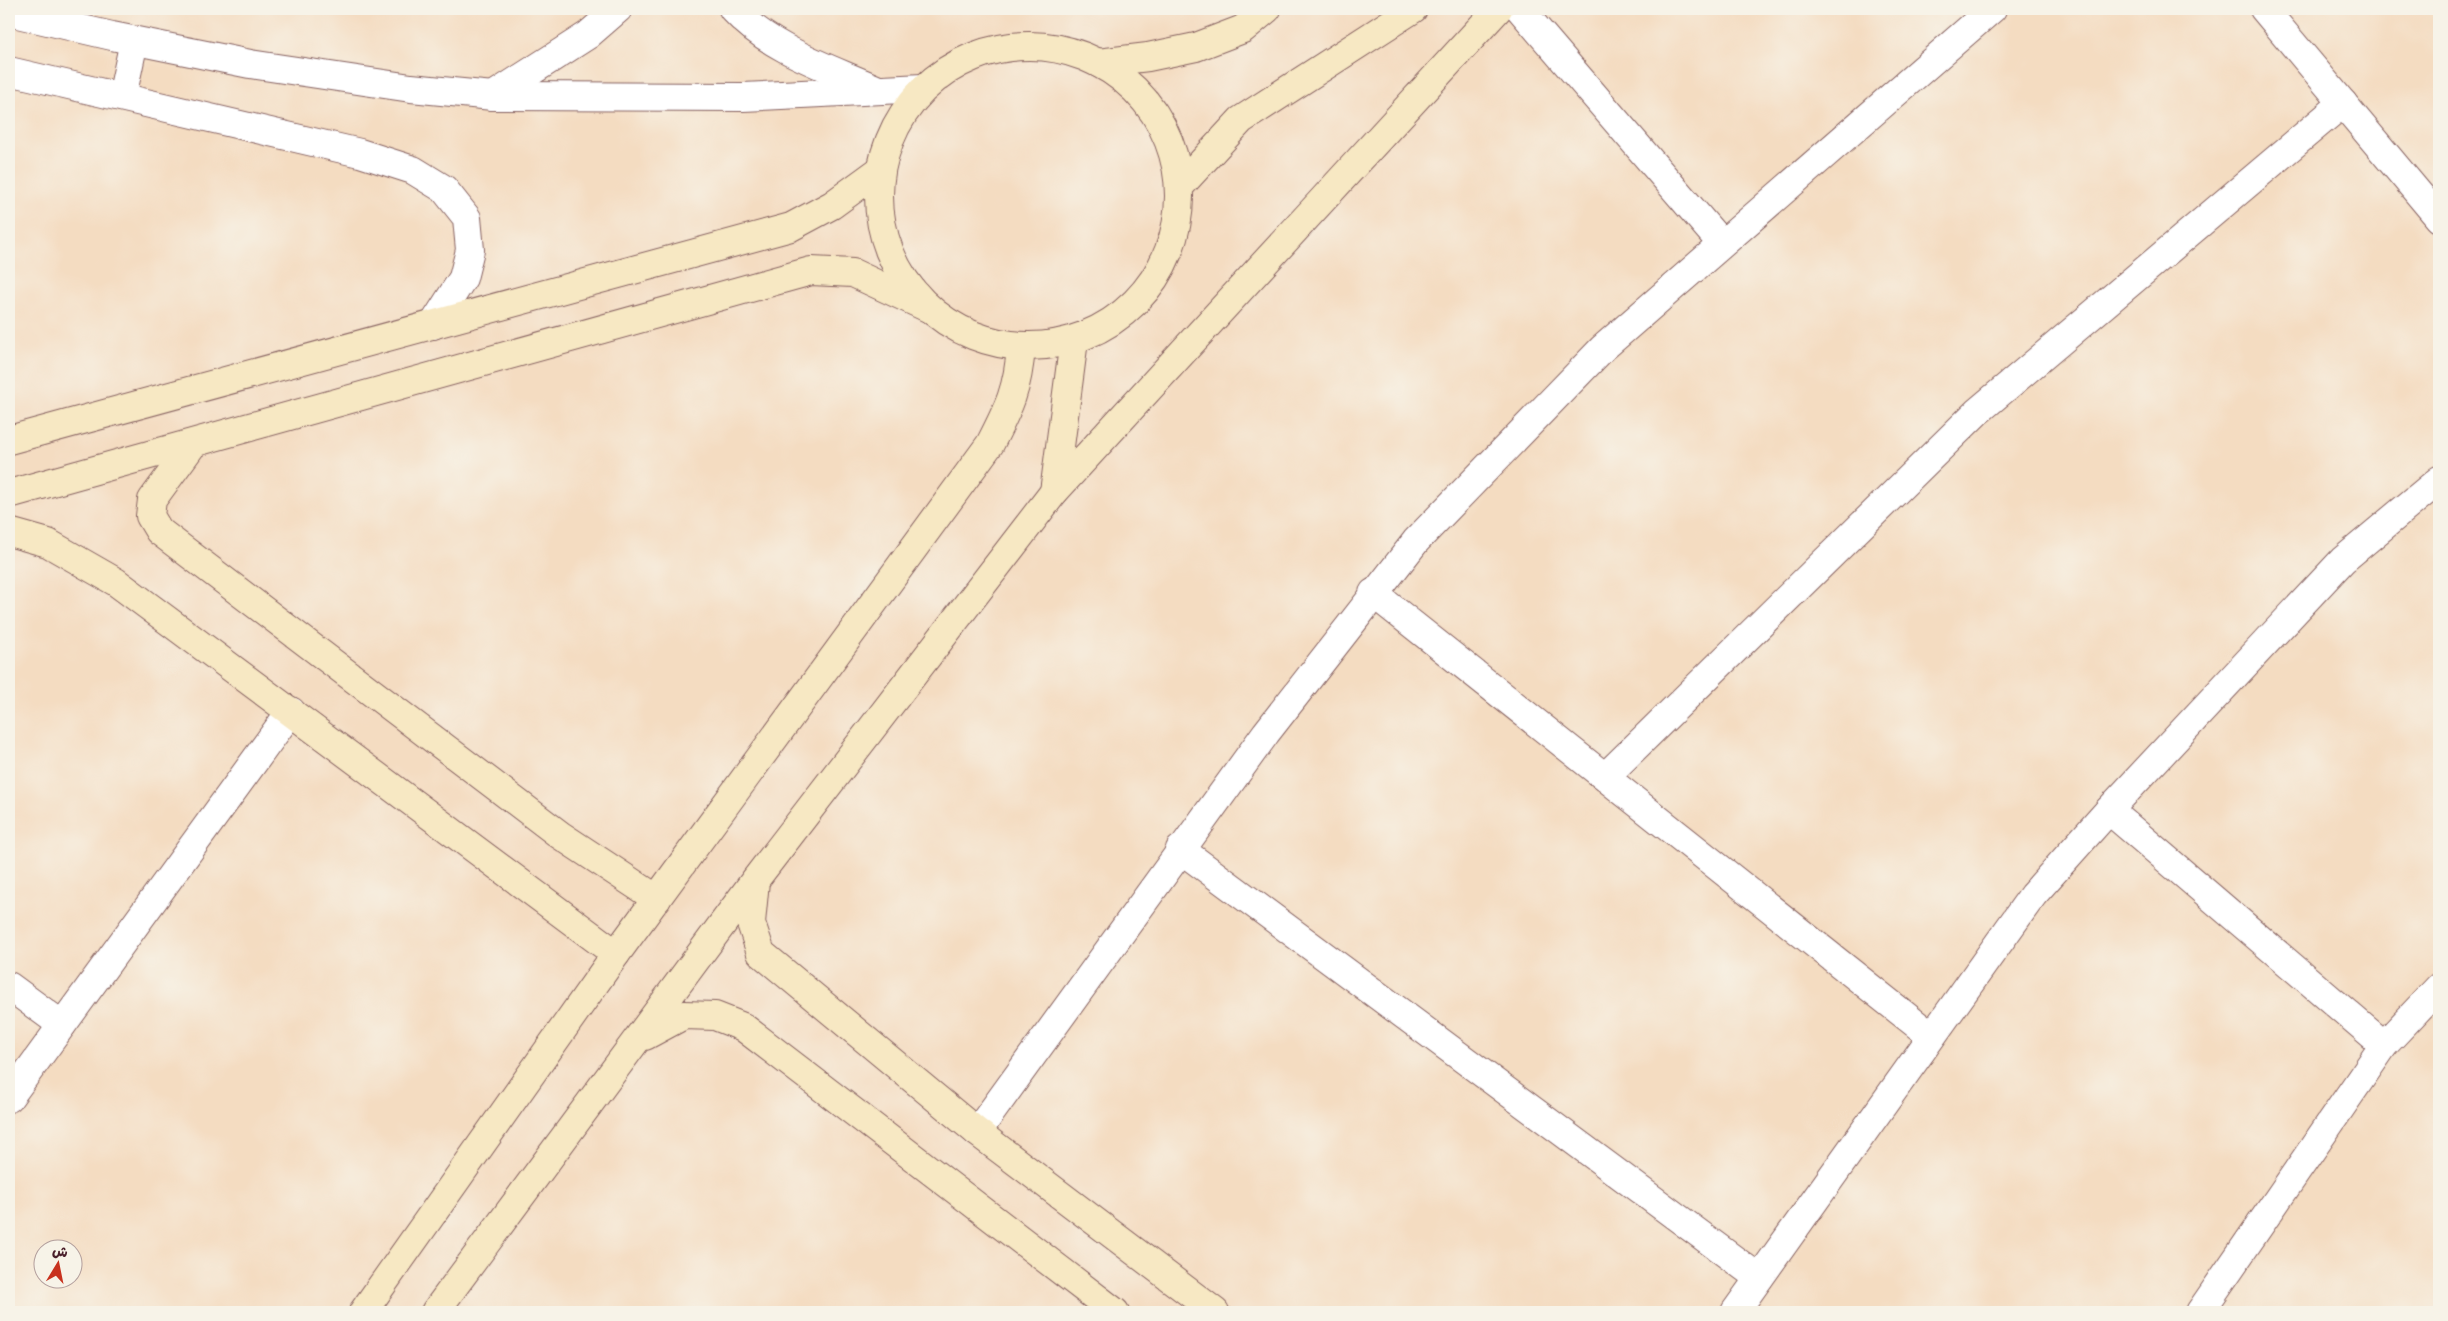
<svg xmlns="http://www.w3.org/2000/svg" width="2448" height="1321" font-family="'Patrick Hand','Playpen Sans Arabic',sans-serif">
<style>
.lines{fill:none;stroke-linecap:round;stroke-linejoin:round}
.street-casing{stroke:#866160;stroke-width:30}
.secondary-casing{stroke:#866160;stroke-width:30}
.street{stroke:#fff;stroke-width:28}
.secondary{stroke:#f7e8c3;stroke-width:28}
</style>
<rect width="100%" height="100%" fill="#f7f3e8"/>
<filter id="ink" filterUnits="userSpaceOnUse"><feTurbulence type="fractalNoise" baseFrequency=".02" numOctaves="2"/><feDisplacementMap in="SourceGraphic" scale="10" xChannelSelector="R" yChannelSelector="G"/><feConvolveMatrix kernelMatrix="1 2 1 2 8 2 1 2 1" color-interpolation-filters="sRGB"/></filter>
<filter id="wash" filterUnits="userSpaceOnUse"><feTurbulence type="fractalNoise" baseFrequency=".0096" numOctaves="4" result="noise"/><feDisplacementMap in="SourceGraphic" scale="20" xChannelSelector="R" yChannelSelector="G"/><feGaussianBlur stdDeviation="1.12" result="paint"/><feColorMatrix in="noise" values="0 0 0 0 0 0 0 0 0 0 0 0 0 0 0 0 0 1.4 0 .05"/><feComposite in="paint" operator="in"/></filter>
<g filter="url(#wash)">
<rect width="100%" height="100%" fill="#f4dcc1"/>
</g>
<g filter="url(#ink)">
<g class="lines">
<g class="street-casing">
<g id="street">
<path d="M733,9C769,49 827,67 876,89"/>
<polyline points="1520,9 1721,243"/>
<polyline points="2264,9 2439,218"/>
<polyline points="9,12 112,36 250,64 411,88 493,96 743,97 923,88"/>
<polyline points="9,71 360,153 413,170 444,189 467,218 470,250 463,278 433,325"/>
<polyline points="493,96 588,35 618,9"/>
<polyline points="122,97 134,41"/>
<polyline points="1373,593 1931,1036"/>
<polyline points="1605,777 1977,412 2343,103"/>
<polyline points="2109,810 2384,1045"/>
<polyline points="1180,849 1759,1278"/>
<polyline points="9,986 62,1025"/>
<polyline points="9,1098 291,711"/>
<polyline points="977,1132 1266,733 1416,541 1603,348 1992,9"/>
<polyline points="1735,1312 2033,895 2109,810 2343,560 2439,480"/>
<polyline points="2200,1312 2384,1045 2439,987"/>
</g>
</g>
<g class="secondary-casing">
<g id="secondary">
<circle cx="1029" cy="196" r="150"/>
<polyline points="1098,63 1148,57 1196,47 1243,29 1267,9"/>
<polyline points="1180,186 1241,120 1413,9"/>
<polyline points="9,440 791,227 832,205 880,170"/>
<polyline points="193,444 152,500 150,516 159,531 560,835 657,899"/>
<polyline points="1054,492 1074,340"/>
<polyline points="9,494 811,271 853,273 928,308"/>
<polyline points="9,532 48,543 116,582 616,954"/>
<polyline points="755,881 751,923 761,953 977,1132 1215,1312"/>
<polyline points="645,1036 684,1015 715,1016 743,1027 1115,1312"/>
<path d="M363,1312L616,954L990,444C1009,407 1018,389 1021,347"/>
<polyline points="435,1312 755,880 1054,492 1498,9"/>
</g>
</g>
<use href="#street" class="street"/>
<use href="#secondary" class="secondary"/>
</g>
</g>
<rect width="2448" height="1321" fill="none" stroke="#f7f3e8" stroke-width="30"/>
<g transform="translate(58 1264) rotate(10)"><circle r="24" fill="#f7f3e8" stroke="#b29e9c"/>
<path d="M0-4L9 19L0 12L-9 19Z" fill="#c8321e"/>
<text y="-8" font-size="14" font-weight="bold" text-anchor="middle" fill="#4a1f2b">ش</text>
</g>
</svg>
